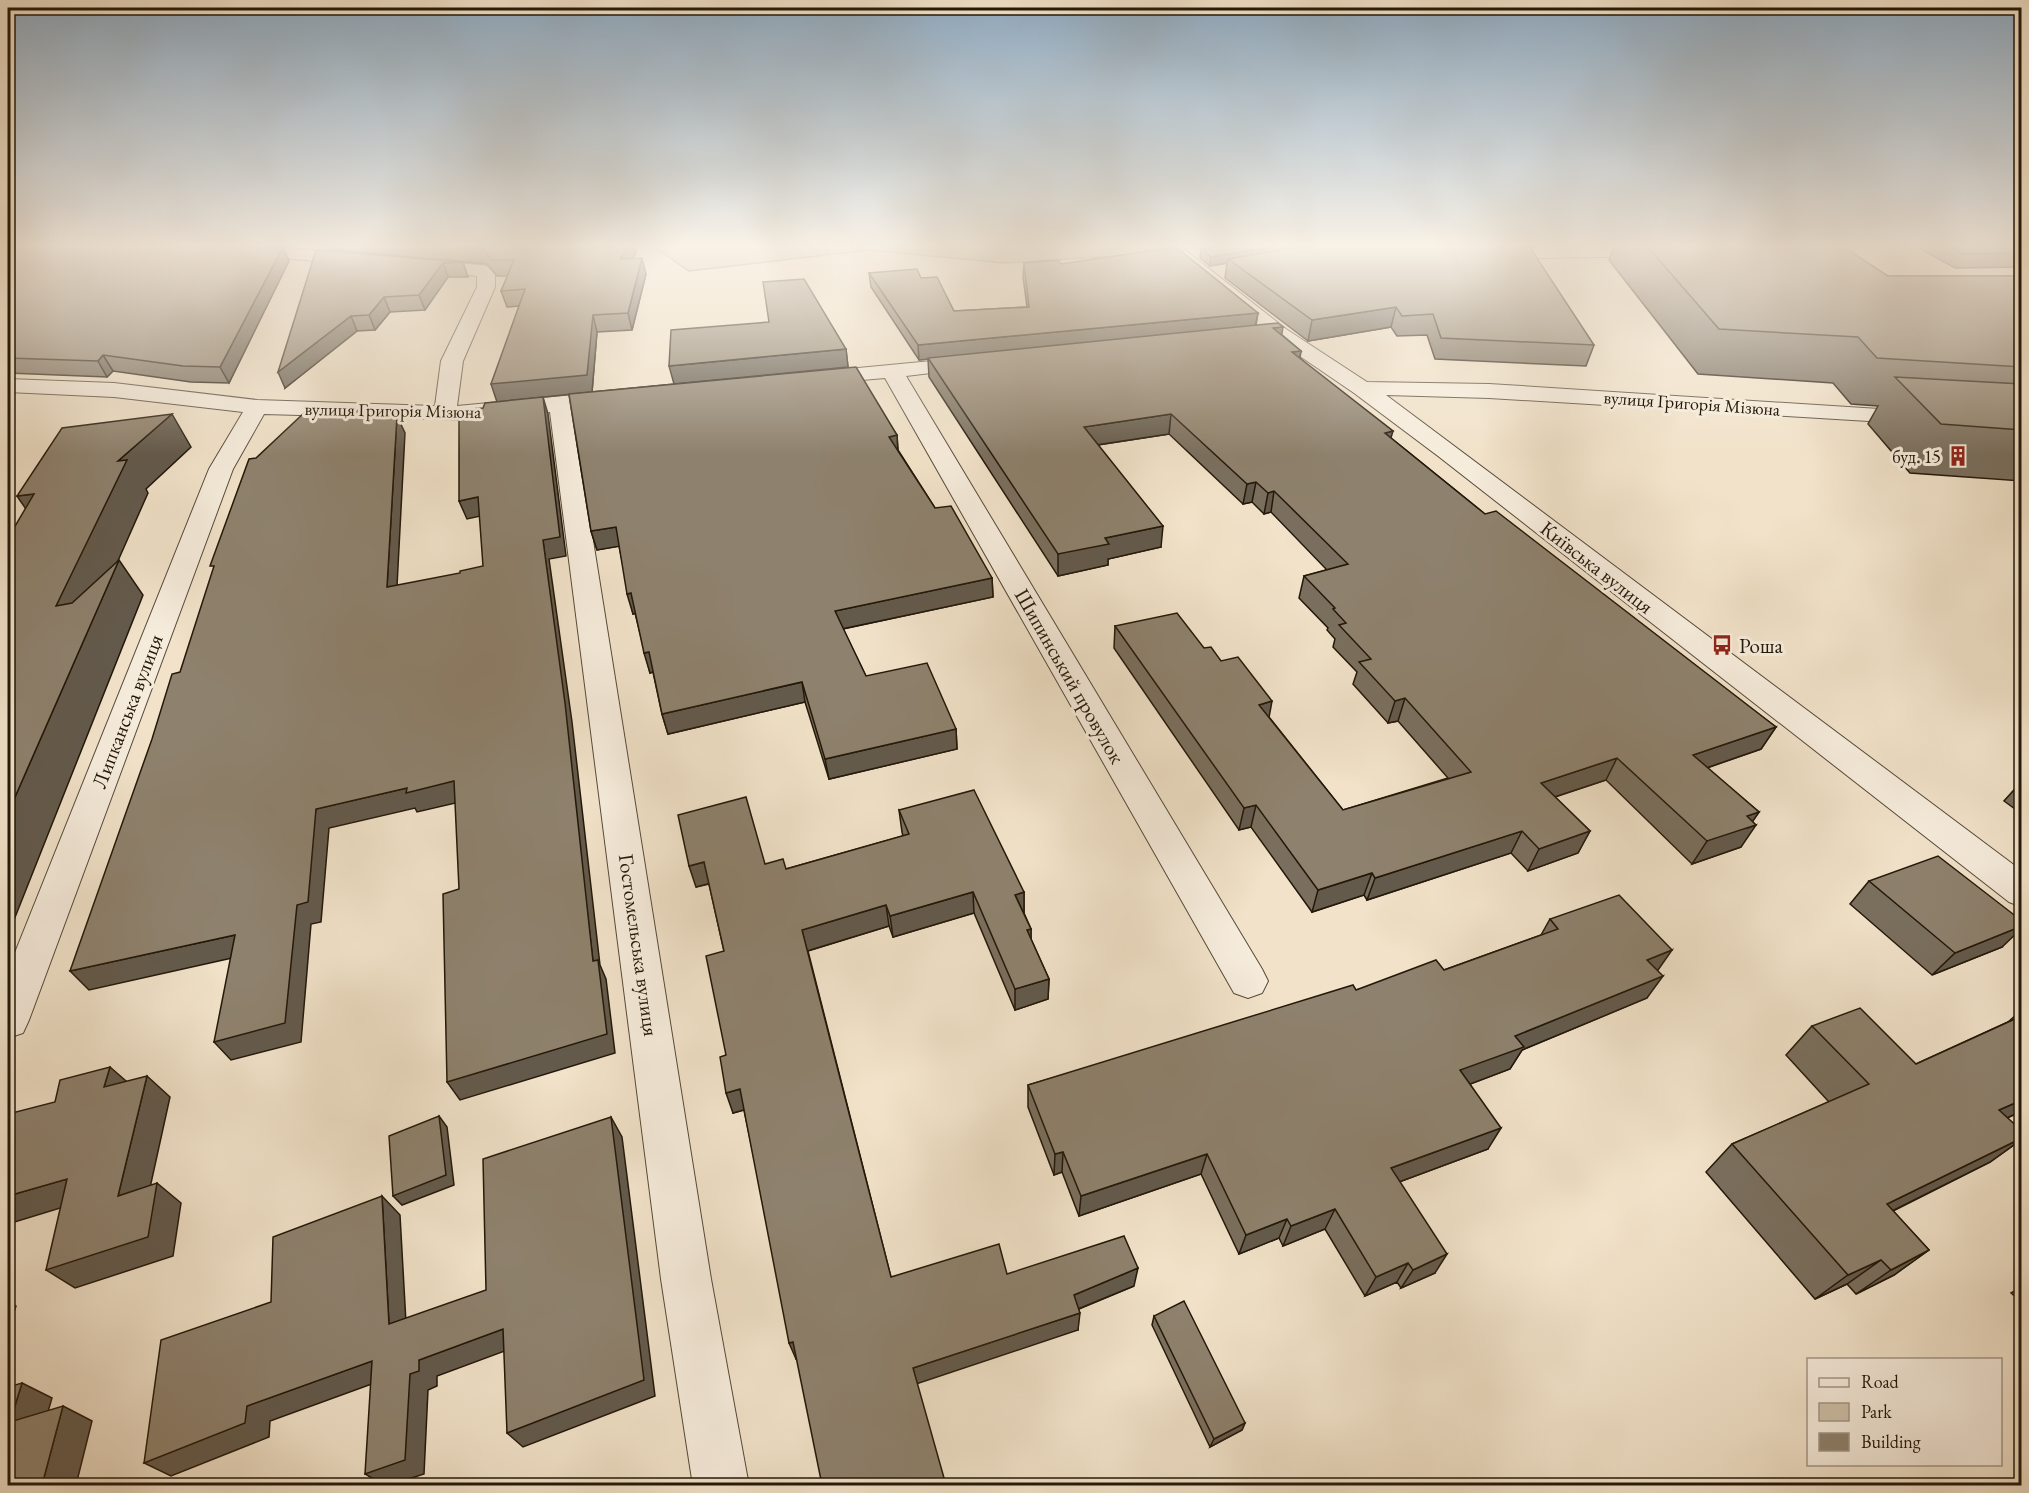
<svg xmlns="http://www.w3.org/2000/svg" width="2029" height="1493" font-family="'EB Garamond',serif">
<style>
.green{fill:#cec0a8;stroke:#786c58;stroke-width:1.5}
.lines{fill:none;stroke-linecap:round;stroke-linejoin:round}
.minor-casing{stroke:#564a39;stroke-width:2}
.minor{fill:#f6ecdc;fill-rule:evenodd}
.wall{fill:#7a6f5e;stroke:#231809;stroke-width:1.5}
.shaded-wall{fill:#635a4c;stroke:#231809;stroke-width:1.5}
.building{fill:#8e816d;stroke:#231809;stroke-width:1.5}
.labels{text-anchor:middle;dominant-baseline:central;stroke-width:6;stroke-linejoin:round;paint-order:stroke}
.far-street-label{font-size:18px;fill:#231809;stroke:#f6ecdc}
.far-poi-label{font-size:18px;fill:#231809;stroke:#f6ecdc;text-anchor:end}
.street-label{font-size:21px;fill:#231809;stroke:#f6ecdc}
.poi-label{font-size:21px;fill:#231809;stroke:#f6ecdc;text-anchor:start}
</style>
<rect width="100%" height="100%" fill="#f1e2c9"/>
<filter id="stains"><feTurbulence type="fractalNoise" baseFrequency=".00333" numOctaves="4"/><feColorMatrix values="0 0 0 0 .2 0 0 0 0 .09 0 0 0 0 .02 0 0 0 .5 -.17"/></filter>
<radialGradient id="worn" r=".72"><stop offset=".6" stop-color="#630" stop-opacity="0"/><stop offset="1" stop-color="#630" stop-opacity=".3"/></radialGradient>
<polygon class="green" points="653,246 1142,246 1153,254 1004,263 868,250 689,271"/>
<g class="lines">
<g class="minor-casing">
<g id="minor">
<polygon points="193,246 266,246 360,255 369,260 360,265 202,251"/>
<polygon points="1160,246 1180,246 1286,329 1367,382 1489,384 1926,412 1929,417 1926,422 1918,424 1489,398 1386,395 2022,871 2022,907 2009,902 1438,456 1354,393 1272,337"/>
<polygon points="1661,246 1667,251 1658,256 1487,259 1478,254 1487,249"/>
<polygon points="1789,246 1860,246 1851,251 1796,254 1790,253 1787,249"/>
<polygon points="420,260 481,265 487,266 495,274 495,287 463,361 457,406 616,391 624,393 627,398 624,403 572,409 711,1279 749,1486 693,1486 661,1279 550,412 476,420 264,414 233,469 29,1020 23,1033 8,1038 8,970 209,469 243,412 114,397 8,392 8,379 114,383 257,400 435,406 441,361 477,287 477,276 414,269 411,265"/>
<polygon points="974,357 981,359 985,363 981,367 906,376 1262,969 1268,981 1262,993 1248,998 1234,993 885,378 816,384 808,383 805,378 808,373 816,372"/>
</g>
</g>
<use href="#minor" class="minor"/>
</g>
<g class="wall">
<polygon points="8,246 283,247 289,261 229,383 191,382 113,371 107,377 8,373"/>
<polygon points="325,246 635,246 636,253 633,259 646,274 632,330 597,332 592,392 674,384 846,349 848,367 897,435 898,450 935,508 992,578 993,597 843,629 866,676 956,729 957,749 829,779 805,702 668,734 662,714 653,672 650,673 635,613 633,614 619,546 597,550 591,531 569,395 519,306 507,307 501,291 508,276 497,276 487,264 327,249"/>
<polygon points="1614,246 1647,246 1888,276 2022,276 2022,481 1910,473 1868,424 1878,406 1851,404 1833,383 1698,374 1609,260"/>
<polygon points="1915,246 2022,246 2022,267 1955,268"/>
<polygon points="1201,249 1594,345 1586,366 1435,359 1427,335 1397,336 1391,327 1308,341 1225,278 1227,263 1210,266 1200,258"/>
<polygon points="316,250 463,262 468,277 448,277 425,310 390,312 375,330 357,331 285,388"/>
<polygon points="1024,263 1061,264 1258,313 1256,325 1282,335 1301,351 1300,358 1391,438 1485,514 1776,727 1761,749 1707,768 1759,812 1752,822 1741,847 1692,864 1606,780 1555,797 1590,831 1578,853 1528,871 1511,853 1367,900 1364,895 1312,912 1251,827 1239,830 1114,648 1115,626 1204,648 1221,661 1269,717 1343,810 1448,778 1398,721 1388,723 1353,684 1357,672 1333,647 1335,639 1327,630 1328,628 1299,598 1304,576 1327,570 1271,512 1264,514 1252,502 1243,504 1169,434 1098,445 1161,547 1108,559 1108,565 1058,576 929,377 928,359 919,360 871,287 869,273 921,278 954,311 1027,307 1023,277"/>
<polygon points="2022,781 2022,814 2004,801"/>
<polygon points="899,810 1024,892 1024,913 1031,929 1031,939 1049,979 1048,999 1015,1010 974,913 893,937 889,926 808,951 891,1277 1007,1274 1134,1286 1079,1309 1078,1330 796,1359 744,1110 733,1113 726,1055 724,951 709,884 696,887 765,864 786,869 903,836 902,832"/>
<polygon points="1869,881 2002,947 1932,975 1850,904"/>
<polygon points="1550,919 1658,971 1647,998 1522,1050 1510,1069 1470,1084 1488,1149 1399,1182 1435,1273 1401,1288 1397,1282 1365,1296 1325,1229 1283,1246 1279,1238 1239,1254 1201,1174 1079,1216 1062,1172 1054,1175 1028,1107 1028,1085 1356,990 1444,970 1541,935"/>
<polygon points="2022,1013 2022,1111 2007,1118 2022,1131 2022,1139 1990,1162 1893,1211 1929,1250 1894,1275 1856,1294 1847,1284 1815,1299 1706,1172 1732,1144 1829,1102 1786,1055 1812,1026 1916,1064 2008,1022 2016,1015"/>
<polygon points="2022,1287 2022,1303 2011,1293"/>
<polygon points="1154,1316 1245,1423 1242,1430 1210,1447 1152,1325"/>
</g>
<g class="shaded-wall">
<polygon points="628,246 635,246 636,253 624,275 620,259"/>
<polygon points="1277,246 1311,246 1228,259 1227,263 1210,266 1211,257"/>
<polygon points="283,247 289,261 229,383 220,367"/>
<polygon points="642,258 646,274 632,330 628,313"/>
<polygon points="443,263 448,277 425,310 419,295"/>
<polygon points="384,297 390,312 375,330 369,315"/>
<polygon points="1396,307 1391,327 1308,341 1312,320"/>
<polygon points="1258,313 1255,327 919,360 918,345"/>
<polygon points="593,315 597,332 592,392 497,402 491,384"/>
<polygon points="351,316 357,331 285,388 278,372"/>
<polygon points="1283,327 1280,345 1273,328"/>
<polygon points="846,349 848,367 674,384 669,366"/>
<polygon points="1301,351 1297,370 1292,352"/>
<polygon points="103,355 113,371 107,377 98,361"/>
<polygon points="543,397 548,414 566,556 549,559 572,722 600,965 606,979 615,1053 460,1100 447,1082 593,961 543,540"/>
<polygon points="374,410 382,428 367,418"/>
<polygon points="172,414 191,447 146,489 148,493 82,642 56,606 118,461"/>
<polygon points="1171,414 1169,434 1083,447 1084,427"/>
<polygon points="397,416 405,433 396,605 387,587"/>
<polygon points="1393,431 1387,451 1385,433"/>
<polygon points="897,435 898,453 889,437"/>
<polygon points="1256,482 1252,502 1243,504 1247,484"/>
<polygon points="1274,491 1271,512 1264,514 1268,493"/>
<polygon points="34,494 41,531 17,496"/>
<polygon points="478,497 485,515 467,519 459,501"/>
<polygon points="1163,526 1161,547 1108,559 1108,565 1058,576 1058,554 1105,538"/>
<polygon points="616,527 621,546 597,550 591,531"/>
<polygon points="119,560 143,595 8,935 8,813"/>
<polygon points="992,578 993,597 837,630 835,611"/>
<polygon points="631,593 637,613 633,614 627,594"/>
<polygon points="649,652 655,671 650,673 644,653"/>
<polygon points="802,682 805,702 668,734 662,714"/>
<polygon points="1405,698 1398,721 1388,723 1395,701"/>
<polygon points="1272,701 1268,723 1259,705"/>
<polygon points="1776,727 1761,749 1680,777 1693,755"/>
<polygon points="956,729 957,749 829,779 825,759"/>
<polygon points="1617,758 1606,780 1530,805 1541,783"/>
<polygon points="454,781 464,801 417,812 415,808 329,828 321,922 311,924 301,1042 231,1060 214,1042 297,905 316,809 407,788"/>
<polygon points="1256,805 1251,827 1239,830 1244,808"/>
<polygon points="1759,812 1748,828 1756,825 1741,847 1692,864 1707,841 1747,816"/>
<polygon points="1522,831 1511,853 1367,900 1375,878"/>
<polygon points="1590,831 1578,853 1528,871 1539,849"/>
<polygon points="704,862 711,883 696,887 689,866"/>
<polygon points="1372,873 1364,895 1312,912 1318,890"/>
<polygon points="973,892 974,913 893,937 890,916"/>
<polygon points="1024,892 1024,914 1015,895"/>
<polygon points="886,905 889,926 807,951 802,930"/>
<polygon points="2022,926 2022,928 2002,947 1932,975 1955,953"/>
<polygon points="1031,929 1031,950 1027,930"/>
<polygon points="235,935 250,954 89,990 70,971"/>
<polygon points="1672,950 1656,973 1647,960"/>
<polygon points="1663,976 1647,998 1522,1050 1510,1069 1449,1092 1460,1070 1515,1036"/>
<polygon points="1049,979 1048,999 1015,1010 1015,989"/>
<polygon points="110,1067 134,1088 104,1087"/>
<polygon points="147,1076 170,1097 144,1215 118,1196"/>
<polygon points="740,1089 747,1109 733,1113 726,1093"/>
<polygon points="2022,1100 2022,1111 1964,1138 1999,1110"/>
<polygon points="439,1116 447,1127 454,1185 402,1205 393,1196"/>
<polygon points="611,1117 622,1137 655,1396 523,1447 507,1433"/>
<polygon points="1501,1128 1488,1149 1380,1189 1391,1168"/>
<polygon points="2022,1138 2022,1139 1990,1162 1854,1230 1887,1204"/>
<polygon points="1063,1152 1062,1172 1054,1175 1055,1154"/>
<polygon points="1207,1154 1201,1174 1079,1216 1081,1196"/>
<polygon points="67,1179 93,1198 8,1224 8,1196"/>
<polygon points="157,1183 181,1203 173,1256 75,1288 46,1270"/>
<polygon points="382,1196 400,1215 407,1341 389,1324"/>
<polygon points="1335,1209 1325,1229 1283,1246 1291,1226"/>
<polygon points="1287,1219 1279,1238 1239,1254 1246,1235"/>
<polygon points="1929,1250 1894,1275 1856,1294 1891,1270"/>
<polygon points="1447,1254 1435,1273 1401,1288 1413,1270"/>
<polygon points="1881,1260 1847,1284 1815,1299 1848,1275"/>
<polygon points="1408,1263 1397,1282 1365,1296 1376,1277"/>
<polygon points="1138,1268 1134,1286 1073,1311 1074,1295"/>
<polygon points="8,1301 16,1306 8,1330"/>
<polygon points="1080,1313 1078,1330 916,1384 913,1368"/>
<polygon points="503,1329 518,1346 437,1376 437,1386 428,1390 424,1474 390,1485 384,1485 365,1474 410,1374 419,1360"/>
<polygon points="793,1342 799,1357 796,1359 789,1343"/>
<polygon points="372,1361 391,1377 270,1421 269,1437 171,1476 144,1463 247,1406"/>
<polygon points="22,1383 52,1398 41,1436 10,1422"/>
<polygon points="63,1406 92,1421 76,1485 42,1485"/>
<polygon points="1245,1423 1242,1430 1210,1447 1214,1439"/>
</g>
<g class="building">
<polygon points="460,246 628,246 620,259 642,258 628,313 593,315 587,375 491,384 525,289 501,291 514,260 492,260 482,248"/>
<polygon points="1224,246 1277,246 1211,257 1201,249"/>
<polygon points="1305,246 1529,246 1594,345 1441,338 1433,314 1402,316 1396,307 1312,320 1228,259"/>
<polygon points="1647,246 1842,246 1888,276 2022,276 2022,367 1877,358 1858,337 1719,329"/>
<polygon points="1950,246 2022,246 2022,253 1963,254"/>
<polygon points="8,247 18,246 283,247 220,367 183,366 103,355 98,361 8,358"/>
<polygon points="1176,247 1258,313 918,345 869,273 917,269 921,278 937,277 954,311 1029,307 1024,263 1058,260 1061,264"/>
<polygon points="316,250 463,262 443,263 419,295 384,297 369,315 351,316 278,372"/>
<polygon points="804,279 846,349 669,366 671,330 769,322 763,282"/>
<polygon points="1278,323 1283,327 1273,328 1301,351 1292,352 1393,431 1385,433 1485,514 1496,511 1776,727 1693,755 1759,812 1747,816 1756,825 1707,841 1617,758 1541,783 1590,831 1539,849 1522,831 1375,878 1372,873 1318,890 1256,805 1244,808 1115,626 1177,613 1204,648 1211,647 1221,661 1238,657 1272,701 1259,705 1343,810 1471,772 1405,698 1395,701 1359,662 1371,659 1339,625 1346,623 1333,609 1335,608 1304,576 1348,564 1274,491 1268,493 1256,482 1247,484 1171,414 1084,427 1163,526 1105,538 1109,544 1058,554 928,358"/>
<polygon points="856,367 897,435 889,437 935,508 951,506 992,578 835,611 866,676 927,663 956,729 825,759 802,682 662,714 649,652 644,653 631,593 627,594 616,527 591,531 569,394"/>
<polygon points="1895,377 2022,384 2022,430 1941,424"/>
<polygon points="543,397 560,537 543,540 565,703 593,961 598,960 607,1034 447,1082 443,894 459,889 454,781 406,793 407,788 316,809 308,902 297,905 285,1023 214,1042 235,935 70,971 152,739 172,674 180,672 214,566 210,566 249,459 256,458 305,412 374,410 367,418 397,416 387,587 460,573 460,571 483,566 478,497 459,501 459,410 483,408 485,403"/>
<polygon points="172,414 118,461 127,460 56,606 72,603 119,560 8,813 8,538 34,494 17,496 62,428"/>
<polygon points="974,790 1024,892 1015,895 1031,929 1027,930 1049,979 1015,989 973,892 890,916 886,905 802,930 891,1277 999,1244 1007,1274 1124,1236 1138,1268 1074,1295 1080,1313 913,1368 946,1485 822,1485 793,1342 789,1343 740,1089 726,1093 720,1057 726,1055 706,956 724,951 704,862 689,866 678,815 746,797 765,864 783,859 786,869 909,834 899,810"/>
<polygon points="1938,856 2022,921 2022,926 1955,953 1869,881"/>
<polygon points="1619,895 1672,950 1647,960 1663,976 1515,1036 1524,1047 1460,1070 1501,1128 1391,1168 1447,1254 1413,1270 1408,1263 1376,1277 1335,1209 1291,1226 1287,1219 1246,1235 1207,1154 1081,1196 1063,1152 1055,1154 1028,1085 1353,985 1356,990 1436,960 1444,970 1558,929 1550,919"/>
<polygon points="1860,1008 1916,1064 2017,1018 2016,1015 2022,1013 2022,1100 1999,1110 2022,1131 2022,1138 1887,1204 1929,1250 1891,1270 1881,1260 1848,1275 1732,1144 1869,1084 1812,1026"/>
<polygon points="110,1067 104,1087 147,1076 118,1196 157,1183 148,1237 46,1270 67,1179 8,1196 8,1114 55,1102 60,1080"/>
<polygon points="439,1116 446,1175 393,1196 389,1136"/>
<polygon points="611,1117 644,1380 507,1433 503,1329 419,1360 419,1371 410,1374 405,1460 365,1474 372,1361 247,1406 245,1423 144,1463 161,1340 271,1302 273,1237 382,1196 389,1324 486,1290 483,1159"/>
<polygon points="1184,1301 1245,1423 1214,1439 1154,1316"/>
<polygon points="22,1383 10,1422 63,1406 42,1485 8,1485 8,1387"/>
</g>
<linearGradient id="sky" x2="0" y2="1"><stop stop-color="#8fabc2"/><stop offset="0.54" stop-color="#f9f2e7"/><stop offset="1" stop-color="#f9f2e7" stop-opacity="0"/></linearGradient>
<rect width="2029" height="455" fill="url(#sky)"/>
<defs>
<g id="building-bare" transform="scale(1.62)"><path d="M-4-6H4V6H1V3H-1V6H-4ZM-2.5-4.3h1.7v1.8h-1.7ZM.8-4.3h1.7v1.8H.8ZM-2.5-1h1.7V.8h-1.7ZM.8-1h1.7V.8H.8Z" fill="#8f2418" stroke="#f6ecdc" stroke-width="2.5" paint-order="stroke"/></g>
<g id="bus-bare" transform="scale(1.62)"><path d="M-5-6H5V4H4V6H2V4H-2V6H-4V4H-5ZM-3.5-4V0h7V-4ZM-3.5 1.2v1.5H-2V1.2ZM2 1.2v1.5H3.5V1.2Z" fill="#8f2418" stroke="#f6ecdc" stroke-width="2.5" paint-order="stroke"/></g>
</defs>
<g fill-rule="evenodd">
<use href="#building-bare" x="1958" y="456"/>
<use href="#bus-bare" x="1722" y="645"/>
</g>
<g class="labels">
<g class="far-street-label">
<text transform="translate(1692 403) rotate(4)">вулиця Григорія Мізюна</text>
<text transform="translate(393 410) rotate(1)">вулиця Григорія Мізюна</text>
</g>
<g class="far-poi-label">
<text x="1941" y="456">буд. 15</text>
</g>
<g class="street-label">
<text transform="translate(1597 567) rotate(38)">Київська вулиця</text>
<text transform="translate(1070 676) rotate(60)">Шипинський провулок</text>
<text transform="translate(127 711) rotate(-69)">Липканська вулиця</text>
<text transform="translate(639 945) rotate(82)">Гостомельська вулиця</text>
</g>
<g class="poi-label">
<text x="1739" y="645">Роша</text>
</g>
</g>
<rect width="2029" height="1493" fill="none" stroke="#f1e2c9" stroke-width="30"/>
<rect x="9" y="9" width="2011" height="1475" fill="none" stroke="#231809" stroke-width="3"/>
<rect x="15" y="15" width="1999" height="1463" fill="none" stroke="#231809" stroke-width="1.5"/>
<rect x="1807" y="1358" width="195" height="108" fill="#f6ecdc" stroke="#a29788" stroke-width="1.5"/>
<rect x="1819" y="1378" width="30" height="9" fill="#f6ecdc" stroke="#a29788" stroke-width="1.5"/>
<text x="1861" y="1388" font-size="18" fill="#231809">Road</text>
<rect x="1819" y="1403" width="30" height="18" fill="#cec0a8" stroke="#a29788" stroke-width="1.5"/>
<text x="1861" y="1418" font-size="18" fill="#231809">Park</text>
<rect x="1819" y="1433" width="30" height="18" fill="#8e816d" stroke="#a29788" stroke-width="1.5"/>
<text x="1861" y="1448" font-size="18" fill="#231809">Building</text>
<rect width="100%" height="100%" filter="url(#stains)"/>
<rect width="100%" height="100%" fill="url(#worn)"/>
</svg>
